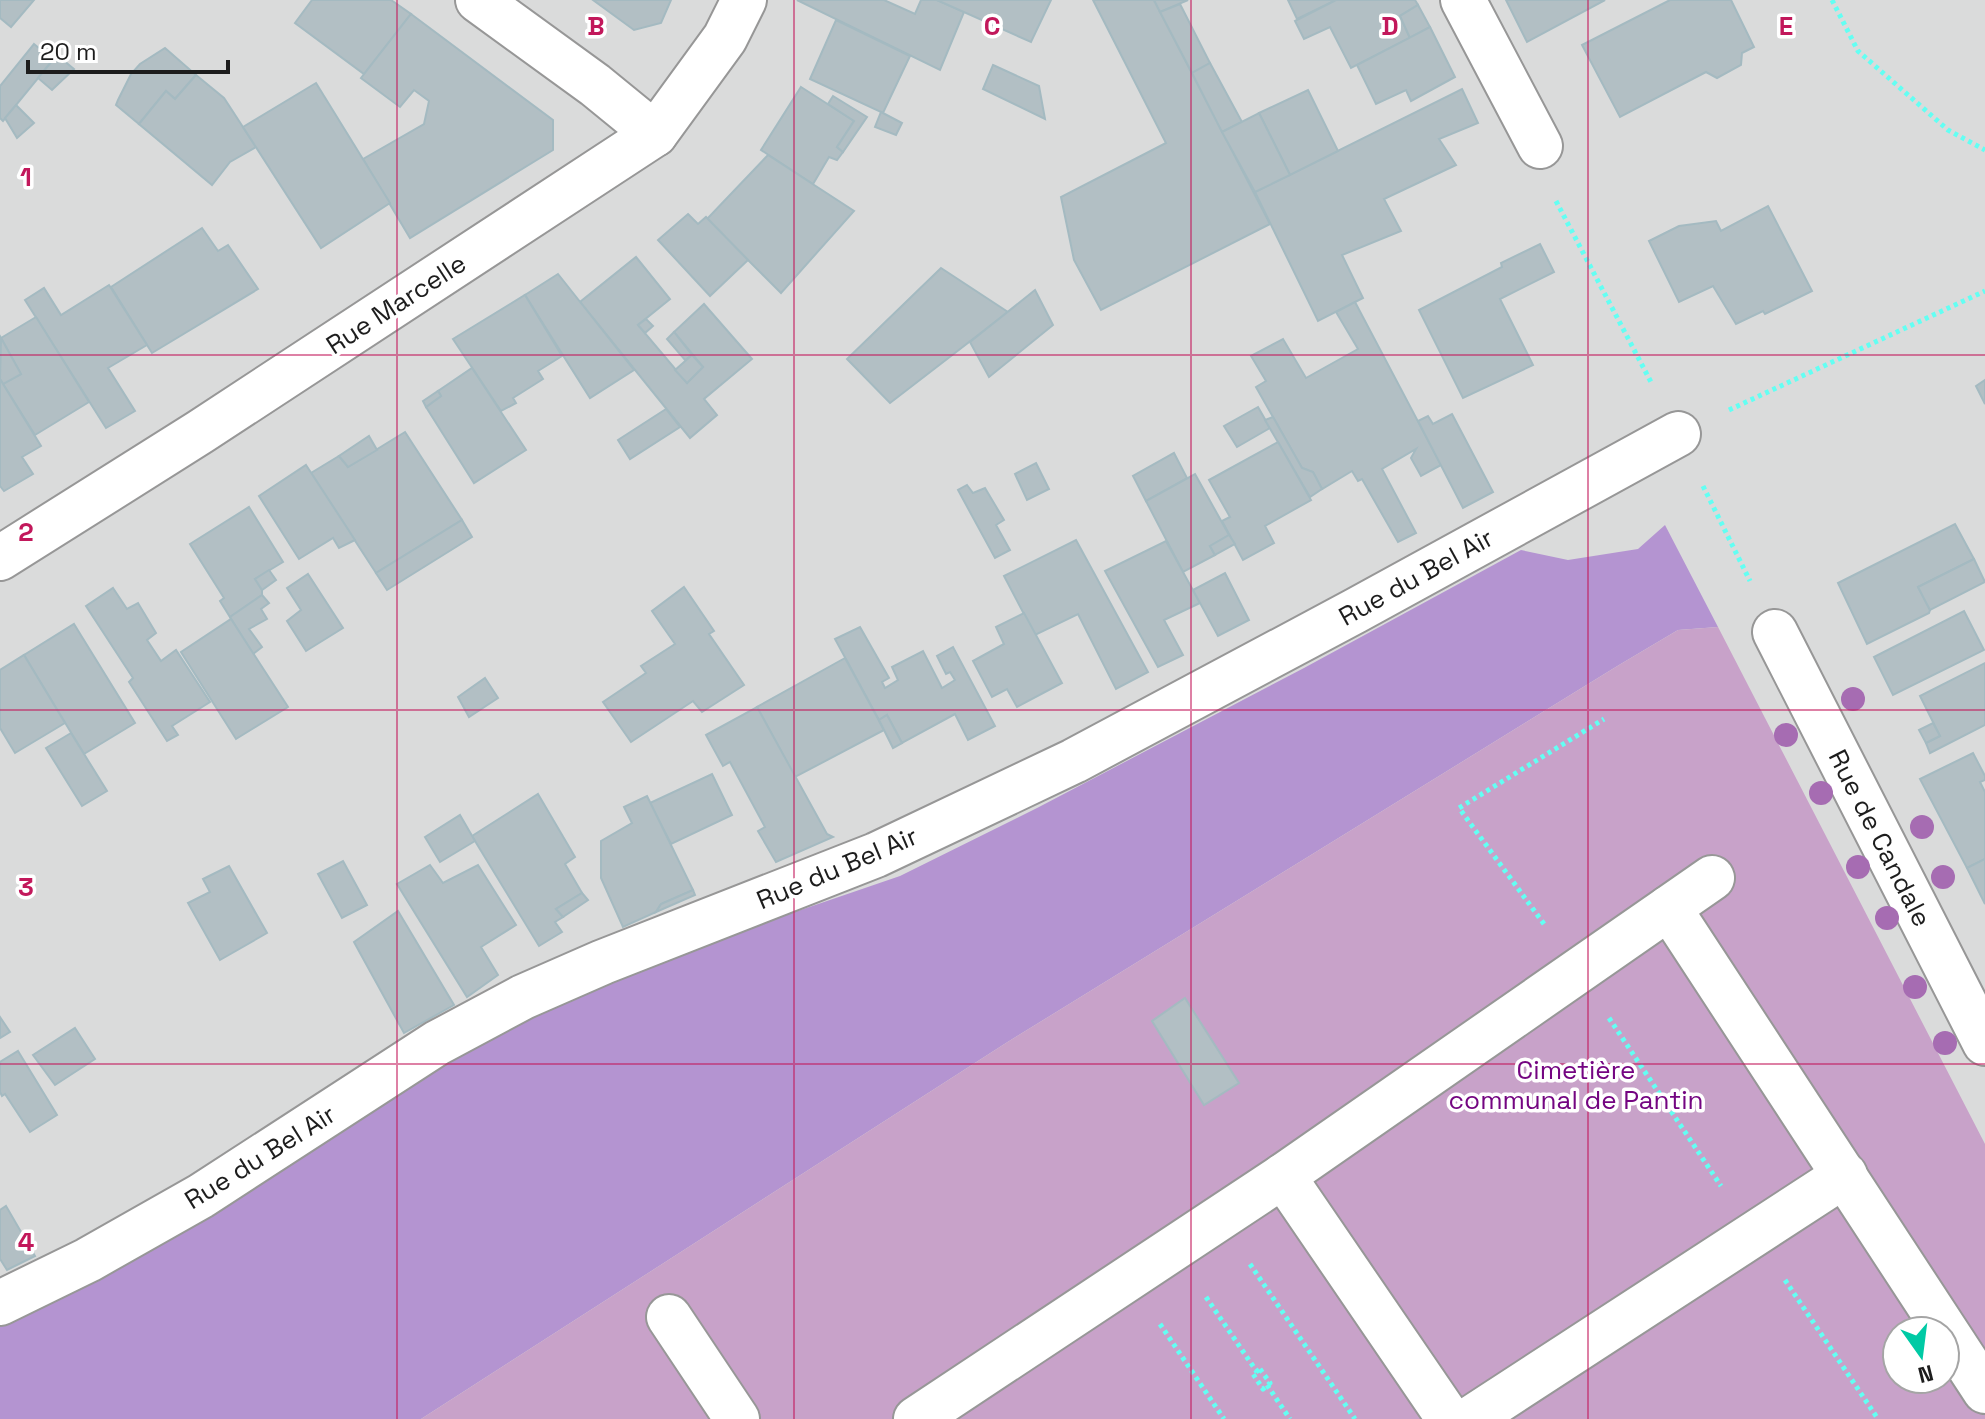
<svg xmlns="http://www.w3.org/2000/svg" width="1985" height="1419" font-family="'Space Grotesk',sans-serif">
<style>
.residential{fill:#dadbdb;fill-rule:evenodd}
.forest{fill:#b494d1}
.cemetery{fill:#c8a2c9;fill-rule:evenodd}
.building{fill:#b2bfc4;stroke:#a4bac1;stroke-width:2}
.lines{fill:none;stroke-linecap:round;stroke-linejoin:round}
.minor-casing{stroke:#979797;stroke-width:48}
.path{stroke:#63fff3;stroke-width:5;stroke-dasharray:4 4;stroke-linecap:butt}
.minor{stroke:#fff;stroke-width:44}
.tree{fill:#a66cb2}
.grid{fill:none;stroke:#c2185b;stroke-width:2;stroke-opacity:0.55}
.labels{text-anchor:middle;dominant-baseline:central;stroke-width:7;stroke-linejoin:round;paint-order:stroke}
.street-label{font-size:26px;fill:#1d1d1d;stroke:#fff}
.park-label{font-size:26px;fill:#740581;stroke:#fff}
.grid-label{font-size:26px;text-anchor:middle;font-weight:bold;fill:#c2185b;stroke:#fff;stroke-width:7;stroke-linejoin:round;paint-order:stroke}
</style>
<rect width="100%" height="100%" fill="#e2e9ef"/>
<path class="residential" d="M0,0H1985V1419H0ZM1897,1331H1945V1379H1897Z"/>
<polygon class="forest" points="1665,525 1718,627 1678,630 1619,665 1006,1043 421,1419 0,1419 0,1320 365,1101 591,982 900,876 1039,807 1304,668 1521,550 1568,560 1638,549"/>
<path class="cemetery" d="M1718,627L1985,1144V1419H421L1006,1043L1619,665L1678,630ZM1897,1331H1945V1379H1897Z"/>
<g class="building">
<polygon points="0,0 34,0 11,27 0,18"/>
<polygon points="312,0 391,0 411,14 364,74 295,23"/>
<polygon points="593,0 671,0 661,23 634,30"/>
<polygon points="797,0 884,0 915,14 921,0 937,0 964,12 940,70"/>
<polygon points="937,0 1051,0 1031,42"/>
<polygon points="1093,0 1154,0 1270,224 1101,310 1074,260 1061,197 1166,143"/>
<polygon points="1154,0 1188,0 1160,12"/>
<polygon points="1288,0 1336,0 1297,19"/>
<polygon points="1336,0 1415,0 1418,5 1400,16 1410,38 1351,68 1330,27 1304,39 1295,21"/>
<polygon points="1506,0 1605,0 1527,42"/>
<polygon points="1670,0 1731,0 1754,47 1742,53 1741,65 1717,78 1706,72 1620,117 1582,45"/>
<polygon points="1180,4 1210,63 1192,73 1160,12"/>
<polygon points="1418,5 1430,27 1410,38 1400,16"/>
<polygon points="411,14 553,120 553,150 410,238 363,159 424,124 429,101 414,90 400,107 361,78"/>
<polygon points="836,20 910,56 883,113 810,79"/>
<polygon points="1430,27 1455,77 1411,101 1406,90 1376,104 1357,65"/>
<polygon points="34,44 53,60 3,121 0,118 0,86"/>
<polygon points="165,48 196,75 175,99 166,91 139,124 116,105 118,100 131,74 140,64"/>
<polygon points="57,55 74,69 52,90 38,78"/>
<polygon points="1210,63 1242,122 1222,132 1192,73"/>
<polygon points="993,65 1039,86 1045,119 983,89"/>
<polygon points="196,75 224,98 256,147 230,162 212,185 139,124 166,91 175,99"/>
<polygon points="316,83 390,203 321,248 243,127"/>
<polygon points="801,87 854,121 837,147 843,152 837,160 829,157 813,184 761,150"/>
<polygon points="1462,89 1478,123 1439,139 1456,165 1384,199 1401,231 1342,255 1363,298 1318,321 1255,192"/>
<polygon points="1308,90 1338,151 1290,175 1259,113"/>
<polygon points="833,96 867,117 843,152 837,147 854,121 828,104"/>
<polygon points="16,105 34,123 17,138 5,118"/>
<polygon points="881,112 902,123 896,135 875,127"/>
<polygon points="1259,113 1290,175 1255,192 1222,132"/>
<polygon points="768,155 854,211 781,293 707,219"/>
<polygon points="1768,206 1812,291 1765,314 1763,311 1736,324 1713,286 1679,302 1649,241 1679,226 1716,221 1721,231"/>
<polygon points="688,214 698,224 706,217 748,260 710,296 658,240"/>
<polygon points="202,228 218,251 228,245 258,289 152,353 111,287"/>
<polygon points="1540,244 1554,272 1500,299 1533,365 1463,398 1419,310 1502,267 1501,263"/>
<polygon points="636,257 670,299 638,325 687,383 703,367 674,332 704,304 752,359 704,399 717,415 690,438 580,302"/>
<polygon points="941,268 1008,312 890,403 847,359"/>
<polygon points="558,274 634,370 590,398 525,295"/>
<polygon points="109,285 147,345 108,368 135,411 106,428 25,300 44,288 61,315"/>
<polygon points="1035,290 1053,325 989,377 970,342"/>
<polygon points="525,295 562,356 538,371 543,379 513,398 516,403 501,411 453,339"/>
<polygon points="1355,302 1441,465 1421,476 1411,458 1416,449 1382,469 1416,533 1398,542 1362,479 1358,481 1352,471 1322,489 1313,472 1302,468 1256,387 1266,381 1251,356 1283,339 1306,378 1358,349 1336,312"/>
<polygon points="36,317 89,402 35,435 3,384 21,374 1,338"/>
<polygon points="646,319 653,326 645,333 638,325"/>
<polygon points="674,332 692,355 685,360 667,339"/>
<polygon points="1,338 21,374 3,384 0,379"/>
<polygon points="692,355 703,367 687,383 675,370"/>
<polygon points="472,368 526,450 474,483 426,407 441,396 438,391"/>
<polygon points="0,379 41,446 22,457 33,474 4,491 0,486"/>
<polygon points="1985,380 1985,404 1976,386"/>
<polygon points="438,391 441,396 426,407 423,401"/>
<polygon points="1258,407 1270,428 1237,447 1224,426"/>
<polygon points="666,409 680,427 630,459 618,440"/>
<polygon points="1452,414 1493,492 1463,508 1418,421 1428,416 1433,424"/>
<polygon points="1273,417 1302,468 1313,472 1322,489 1310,497 1265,420"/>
<polygon points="405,432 462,520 376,573 311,473 339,456 348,467"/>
<polygon points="369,436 377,450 348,467 339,456"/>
<polygon points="1278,442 1311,500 1265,526 1274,543 1243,560 1222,521 1230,517 1209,480"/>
<polygon points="1174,453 1187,478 1146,501 1133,476"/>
<polygon points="1036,463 1049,489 1027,500 1015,474"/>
<polygon points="306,465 355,540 339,548 333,538 299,559 259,496"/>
<polygon points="1195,474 1229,535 1210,546 1215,555 1183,572 1146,501"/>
<polygon points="967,485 973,493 985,488 1004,520 996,525 1010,550 995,558 958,490"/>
<polygon points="249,507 283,562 255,579 262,590 262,595 230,617 220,601 224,598 190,544"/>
<polygon points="462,520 472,537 387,590 376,573"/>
<polygon points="1955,524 1974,559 1918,587 1930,610 1929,613 1867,644 1838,583"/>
<polygon points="1229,535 1235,544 1215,555 1210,546"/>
<polygon points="1076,540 1148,672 1116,689 1078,614 1035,635 1004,576"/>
<polygon points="1166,541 1200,603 1164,620 1183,655 1158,667 1105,571"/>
<polygon points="1974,559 1985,582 1930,610 1918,587"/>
<polygon points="269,570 276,580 262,590 255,579"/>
<polygon points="1225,573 1249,620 1218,636 1193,590"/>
<polygon points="308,574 343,628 306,651 287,621 301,610 287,588"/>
<polygon points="684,587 714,631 709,634 744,685 702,712 693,701 631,742 603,702 646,673 641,666 675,644 652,611"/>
<polygon points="113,588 127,609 138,603 156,633 147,640 161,661 176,650 210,702 172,726 178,735 167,741 129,682 133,678 86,606"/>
<polygon points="262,595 269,603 261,609 267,619 249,629 262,647 253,654 230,617"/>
<polygon points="1964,611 1984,650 1893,695 1874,657"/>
<polygon points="1024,613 1062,683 1017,707 1007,689 992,697 973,661 1004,644 996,627"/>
<polygon points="231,619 288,707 236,739 181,652"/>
<polygon points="74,624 135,723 84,754 24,655"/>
<polygon points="860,627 889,678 882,682 885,688 898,680 892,667 923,651 942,688 955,680 950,672 946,674 937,656 953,647 995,726 968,740 955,714 902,743 887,715 879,720 835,639"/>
<polygon points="24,655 65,723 15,753 0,728 0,670"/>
<polygon points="845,658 884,730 795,777 757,707"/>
<polygon points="1985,663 1985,725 1930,753 1926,743 1940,736 1920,696"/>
<polygon points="485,678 498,698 469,717 458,697"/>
<polygon points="757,707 827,834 833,837 776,862 758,831 765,827 730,762 723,766 706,735"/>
<polygon points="887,715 902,743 893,748 879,720"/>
<polygon points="1933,723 1940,736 1926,743 1919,730"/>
<polygon points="71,733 107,791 82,806 46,748"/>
<polygon points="1973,753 1985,776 1985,780 1980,782 1985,792 1985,859 1967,868 1920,779"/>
<polygon points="712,774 732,815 671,844 650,803"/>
<polygon points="538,794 575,857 565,864 582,893 556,909 563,917 555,922 562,932 539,946 472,836"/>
<polygon points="647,796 693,890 661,904 656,912 623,927 601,878 601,841 632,823 624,807"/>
<polygon points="460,815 475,841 440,862 425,837"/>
<polygon points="1985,859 1985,904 1967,868"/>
<polygon points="343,861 367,905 342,918 318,874"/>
<polygon points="430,865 443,883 478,865 516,925 481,947 498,975 467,997 397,884"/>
<polygon points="229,866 267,933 220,960 188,903 210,892 203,879"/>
<polygon points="693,890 695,895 656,912 661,904"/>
<polygon points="582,893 588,900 563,917 556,909"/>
<polygon points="398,911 454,1005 404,1033 354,942"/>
<polygon points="1185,998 1239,1083 1204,1105 1152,1021"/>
<polygon points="0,1017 10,1032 0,1038"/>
<polygon points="75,1028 95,1059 55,1085 33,1055"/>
<polygon points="18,1051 57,1115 30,1132 5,1094 2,1096 0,1092 0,1062"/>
<polygon points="6,1206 35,1256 7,1270 0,1259 0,1210"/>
</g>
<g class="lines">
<g class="minor-casing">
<g id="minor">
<polyline points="478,0 595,85 655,134"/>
<polyline points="1463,0 1540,146"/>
<polyline points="0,558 200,432 655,134 725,38 744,0"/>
<polyline points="1775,632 1985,1043"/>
<polyline points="1669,908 1985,1391"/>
<polyline points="1283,1176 1449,1419"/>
<polyline points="0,1303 88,1260 201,1196 437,1043 523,997 603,962 876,855 1074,761 1355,611 1678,434"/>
<polyline points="669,1317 737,1419"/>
<polyline points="916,1419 1283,1176 1712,878"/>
<polyline points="1470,1419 1845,1175"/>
</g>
</g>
<g class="path">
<polyline points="1832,0 1858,51 1948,130 1985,150"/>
<polyline points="1556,201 1652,384"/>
<polyline points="1729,410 1985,291"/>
<polyline points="1703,486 1750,581"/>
<polyline points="1544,924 1459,808 1604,719"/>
<polyline points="1609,1018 1721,1186"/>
<polyline points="1250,1264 1355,1419"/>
<polyline points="1785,1280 1878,1419"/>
<polyline points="1206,1297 1257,1372"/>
<polyline points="1160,1324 1224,1419"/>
<polygon points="1260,1369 1270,1383 1263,1389 1253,1374"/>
<polyline points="1267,1385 1290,1419"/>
</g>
<use href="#minor" class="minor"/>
</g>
<g class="tree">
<circle cx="1853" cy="699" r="12"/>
<circle cx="1786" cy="735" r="12"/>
<circle cx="1821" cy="793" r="12"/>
<circle cx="1922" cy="827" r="12"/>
<circle cx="1858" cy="867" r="12"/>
<circle cx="1943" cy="877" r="12"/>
<circle cx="1887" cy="918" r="12"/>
<circle cx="1915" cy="987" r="12"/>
<circle cx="1945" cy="1043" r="12"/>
</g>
<path class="grid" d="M397,0V1419M794,0V1419M1191,0V1419M1588,0V1419M0,355H1985M0,710H1985M0,1064H1985"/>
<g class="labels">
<g class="street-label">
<text transform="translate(396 304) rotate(-33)">Rue Marcelle</text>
<text transform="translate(1416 577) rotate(-29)">Rue du Bel Air</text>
<text transform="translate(1880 838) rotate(63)">Rue de Candale</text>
<text transform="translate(837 868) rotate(-23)">Rue du Bel Air</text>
<text transform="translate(260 1157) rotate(-32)">Rue du Bel Air</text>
</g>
<g class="park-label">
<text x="1576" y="1070">Cimetière<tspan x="1576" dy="30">communal de Pantin</tspan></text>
</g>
</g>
<g class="grid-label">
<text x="596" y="35">B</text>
<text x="992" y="35">C</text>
<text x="1390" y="35">D</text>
<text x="1786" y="35">E</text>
<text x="26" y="186">1</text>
<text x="26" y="541">2</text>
<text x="26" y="896">3</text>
<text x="26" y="1251">4</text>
</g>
<g transform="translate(1921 1355) rotate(166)"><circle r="38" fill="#ffffff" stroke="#a5a5a5" stroke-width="2"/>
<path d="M0-6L14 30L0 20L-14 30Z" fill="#00caa5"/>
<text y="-12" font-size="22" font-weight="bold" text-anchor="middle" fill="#1d1d1d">N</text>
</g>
<path d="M28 60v12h200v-12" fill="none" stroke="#1d1d1d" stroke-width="4"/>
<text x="40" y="60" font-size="24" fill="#1d1d1d" stroke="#ffffff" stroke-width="6" paint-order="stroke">20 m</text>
</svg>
